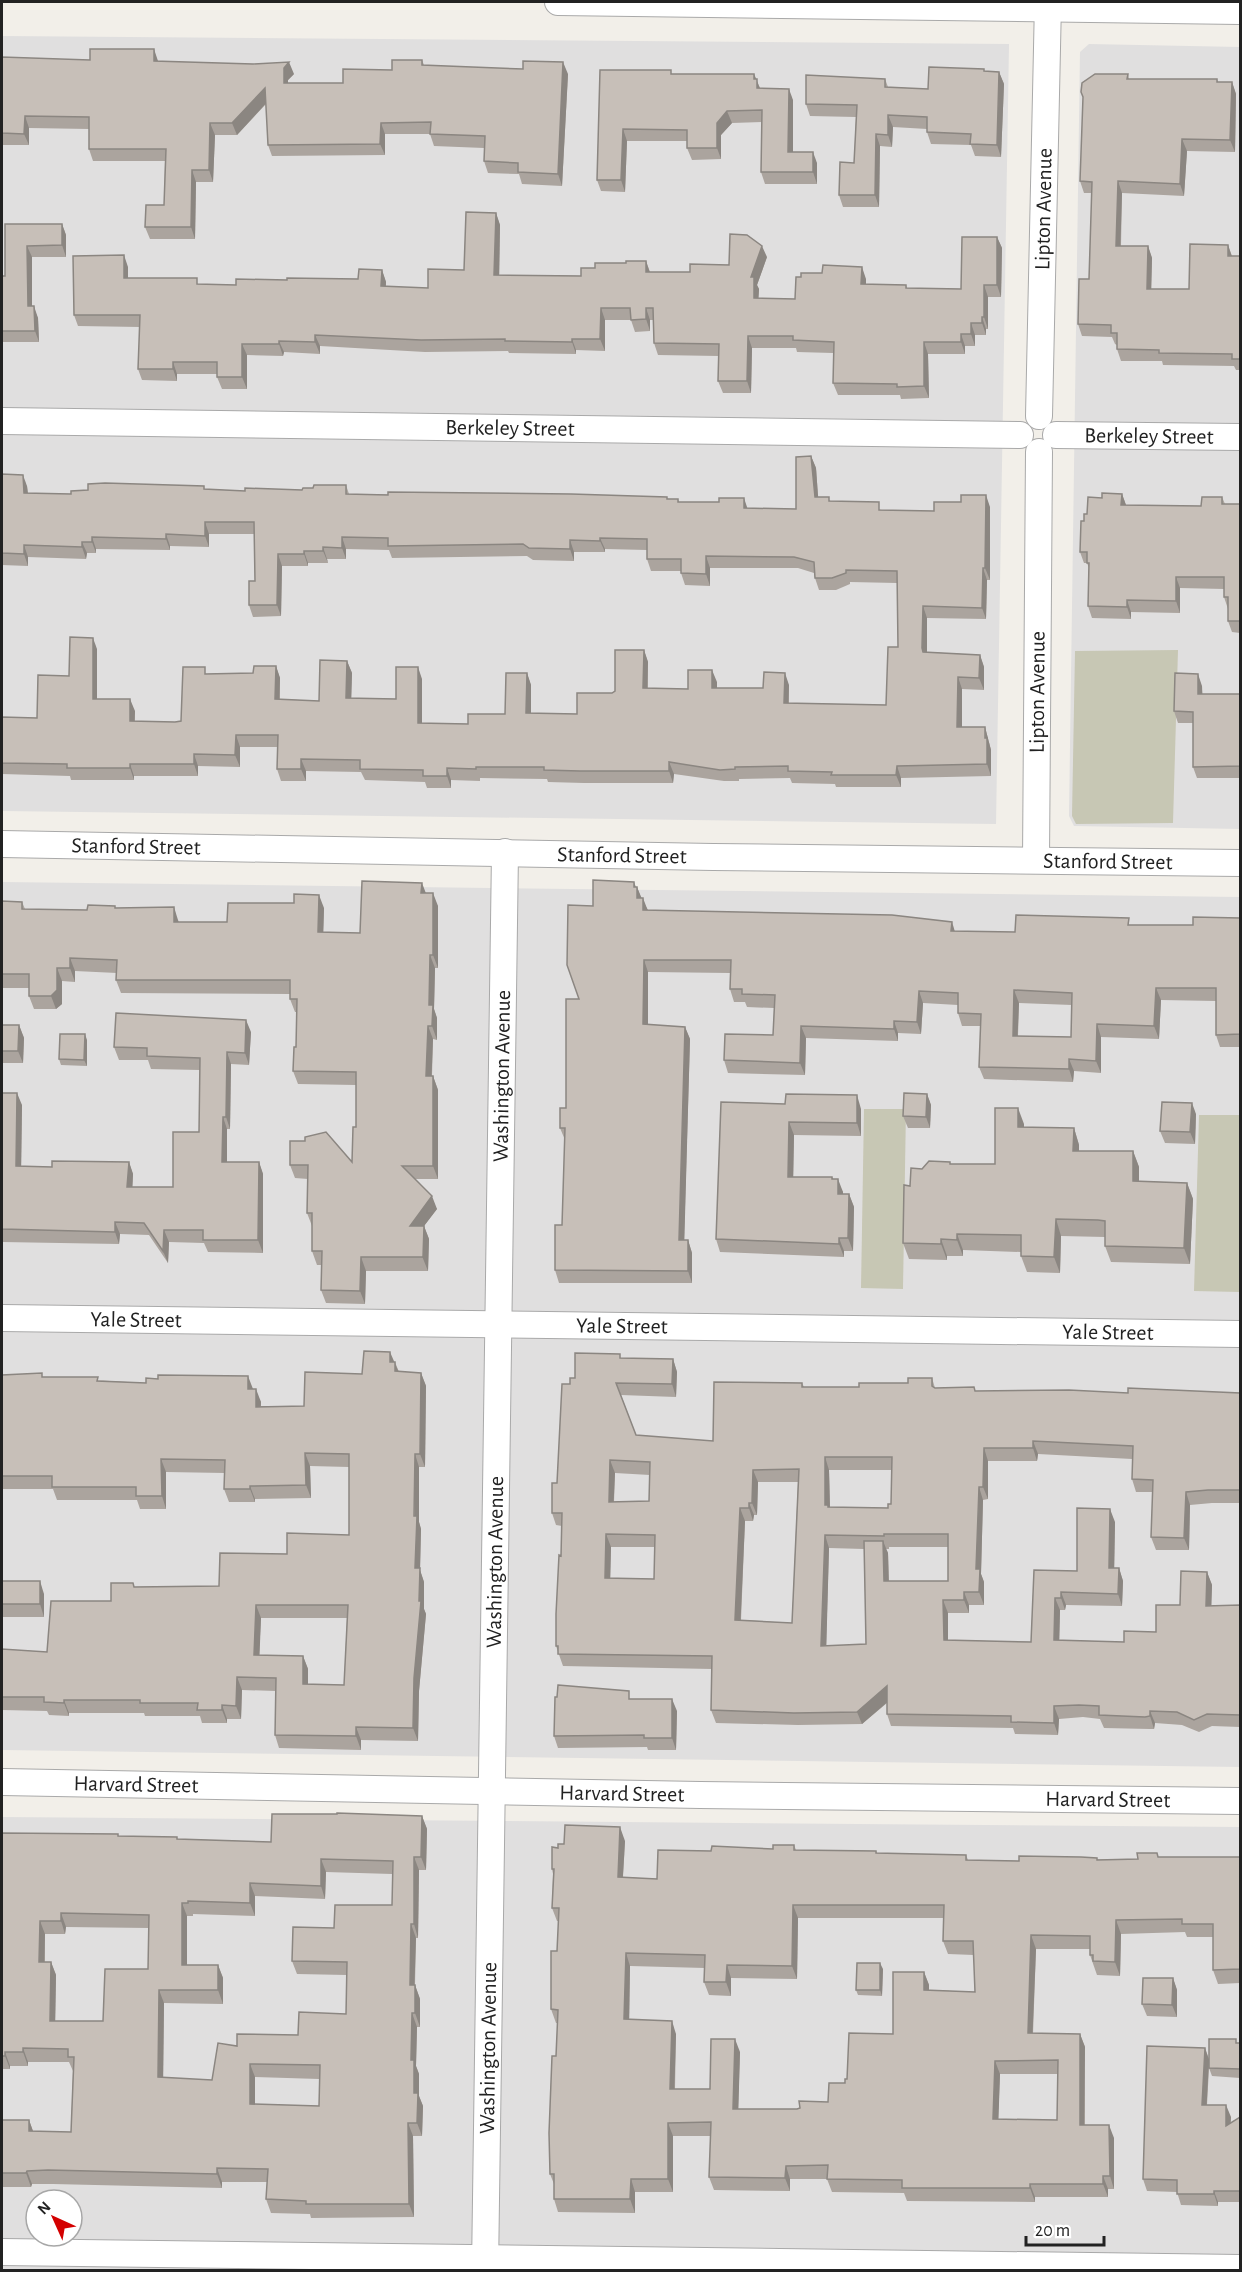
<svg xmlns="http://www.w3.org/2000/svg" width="1242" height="2272" font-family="'Alegreya Sans',sans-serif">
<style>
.residential{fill:#e0dfdf;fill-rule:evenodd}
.construction{fill:#c7c7b4}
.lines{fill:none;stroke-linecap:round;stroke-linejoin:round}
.street-casing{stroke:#a9a9a9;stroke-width:28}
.street{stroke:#fff;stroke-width:26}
.wall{fill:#aba49e;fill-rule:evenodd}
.shaded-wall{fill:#8b8681}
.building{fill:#c7bfb8;stroke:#8b8681;stroke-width:1.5;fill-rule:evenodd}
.labels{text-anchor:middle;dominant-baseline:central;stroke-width:6;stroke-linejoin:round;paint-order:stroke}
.street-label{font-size:22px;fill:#222;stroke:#fff}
</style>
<rect width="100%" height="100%" fill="#f2efe9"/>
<g class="residential">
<polygon points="2,36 1009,44 996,824 2,811"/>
<polygon points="1089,44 1240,47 1240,829 1074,826 1069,816 1080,52"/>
<polygon points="2,882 1240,897 1240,1767 2,1750"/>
<path d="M2,1817L1240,1827V2270H2ZM36,2200H72V2236H36Z"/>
</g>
<g class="construction">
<polygon points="1178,650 1173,823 1076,824 1072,816 1075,651"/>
<polygon points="864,1109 906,1109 903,1289 861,1288"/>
<polygon points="1199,1115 1240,1115 1239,1292 1194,1291"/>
</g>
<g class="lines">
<g class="street-casing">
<g id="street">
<polyline points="558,2 1240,11"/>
<path id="s1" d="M1039,416L1048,2"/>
<path id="s2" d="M2,421L1020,435"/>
<path id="s3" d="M1056,435L1240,437"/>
<path id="s4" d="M2,844L713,857L1240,863"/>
<path id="s5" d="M1036,860L1039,452"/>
<path id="s6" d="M2,1318L1240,1334"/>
<path id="s7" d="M2,1782L700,1795L1240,1801"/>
<polyline points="2,2252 1240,2268"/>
<path id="s8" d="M485,2270L505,852"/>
</g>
</g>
<use href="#street" class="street"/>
</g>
<g class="wall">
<polygon points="2,57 90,60 158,61 294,74 288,80 288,83 343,83 392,70 422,60 424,65 568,74 562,186 522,184 519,174 488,173 484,161 484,148 434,146 430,134 385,134 385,155 272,156 268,145 266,104 237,135 215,135 213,182 196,182 195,239 150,239 145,227 164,205 165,161 93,161 89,149 89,129 29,128 29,145 2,145"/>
<polygon points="600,70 672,74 754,74 760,88 793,100 793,152 817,163 817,184 765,184 761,172 762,122 732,123 721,135 721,159 692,160 687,148 687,141 627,141 625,192 601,191 597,180"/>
<polygon points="985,71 999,72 1004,84 1001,157 975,156 971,145 931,144 927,132 927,129 893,127 892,147 880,146 879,207 843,207 839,195 854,163 856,117 810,116 806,104 885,79 888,87 928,89"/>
<polygon points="1128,74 1129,79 1217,79 1218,82 1232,82 1236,94 1235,152 1187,151 1184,196 1122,193 1121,246 1148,246 1152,258 1151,289 1189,289 1228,245 1232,256 1240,256 1240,370 1236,370 1234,366 1163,365 1162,361 1121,361 1117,349 1117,345 1115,344 1112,337 1082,336 1078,324 1089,279 1092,193 1084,193 1080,181"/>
<polygon points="496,213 500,225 499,275 581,276 595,268 646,261 650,272 690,272 767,257 757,285 759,289 758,298 795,299 866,279 866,284 906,285 907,288 961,289 997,237 1002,248 1001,297 988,297 988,329 986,329 986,335 975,335 975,346 965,346 965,354 928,354 929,398 901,399 900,395 838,395 833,383 833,353 797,352 796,348 752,348 751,393 723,393 718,381 719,356 658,355 654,343 653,320 650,320 650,331 635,332 631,320 605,320 605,351 576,350 576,354 509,353 508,351 425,352 320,346 320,354 284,352 283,356 247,355 247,389 222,389 217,377 217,374 177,374 177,381 142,380 138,369 140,327 78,326 74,315 128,267 128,278 199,284 236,285 287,280 358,279 382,270 386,282 386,287 428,288 464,270"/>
<polygon points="5,224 62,224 66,235 66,257 32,257 32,306 38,318 39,342 2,342 2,276 5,276"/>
<polygon points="811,456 816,468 818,497 831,501 882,510 934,511 990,507 990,580 987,580 986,619 927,618 927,652 980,655 984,667 984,690 962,689 962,727 985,727 991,750 991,776 901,778 901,787 836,787 835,784 792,783 790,778 739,779 739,781 724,781 674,774 673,783 584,783 548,782 547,779 480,778 480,781 451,780 451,788 427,788 425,782 365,780 361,772 306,771 306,781 281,781 277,769 278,747 240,747 240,767 198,766 198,776 134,776 134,780 71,780 70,776 2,774 2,717 37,718 69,676 97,649 97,699 135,711 135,721 175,722 181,721 207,674 253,673 276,666 280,678 280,699 319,701 347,661 352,673 351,698 396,699 422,679 422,723 468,724 505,714 527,673 531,685 531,713 577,714 615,691 644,650 648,662 648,689 688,689 717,682 717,688 763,688 789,685 789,703 886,705 898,647 897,583 850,582 850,584 836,590 819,590 815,578 814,573 798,568 710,568 710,586 685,585 681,573 681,571 651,571 647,559 647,550 605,549 605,552 574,552 574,561 533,560 527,556 392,558 389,550 346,549 346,559 327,559 328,563 308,563 308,566 282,566 281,616 253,617 249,605 255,581 254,534 209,534 209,547 170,546 170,550 96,549 96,553 87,553 86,559 28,557 28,566 2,565 2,474 27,486 28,493 71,494 205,489 245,491 302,490 346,485 349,494 678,499 679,502 747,508 796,509"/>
<polygon points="1122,494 1126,505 1201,506 1222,497 1225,504 1240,504 1240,633 1232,632 1228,621 1228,609 1224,597 1224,589 1180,588 1180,613 1131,612 1131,619 1092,618 1088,606 1089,568 1087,563 1084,563 1080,552 1084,521 1087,514 1102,498"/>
<polygon points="1202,686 1202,694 1240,694 1240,778 1197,778 1193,767 1193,723 1178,723 1174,711"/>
<path d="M636,887H637L641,898L648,910L955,931L1015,932L1131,925H1193L1240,918V1047H1220L1216,1035V1001L1161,1000L1159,1039L1101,1037V1073L1074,1071L1073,1082L984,1079L979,1067L981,1026H962L958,1013V1005L923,1003L921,1034L898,1033V1041L806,1038L805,1075L728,1073L724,1060L773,1035L774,1008L747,1007L745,1002H734L730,989V973L648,972V1025L685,1027L690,1039L684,1240H688L692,1253V1283H559L555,1270L562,1225L565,1140L560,1128L566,1108L579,999L593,906ZM1019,1003L1072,1005L1071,1037L1018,1036Z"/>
<polygon points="425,893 438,906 438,968 435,968 434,1009 437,1018 437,1040 433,1039 432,1076 433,1076 438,1090 438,1179 415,1179 437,1209 424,1226 429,1239 428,1271 366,1271 365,1304 326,1303 321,1290 322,1265 317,1265 312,1251 312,1226 307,1213 308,1179 295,1178 290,1165 352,1162 356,1127 356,1085 298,1084 293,1071 296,1047 297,1012 295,1012 290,999 290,994 121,993 116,980 117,973 75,971 75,982 62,981 62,1004 56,1009 34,1009 29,996 29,988 2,988 2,901 22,902 25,909 87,910 115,906 115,908 178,920 179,922 227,922 324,908 323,932 360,933"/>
<polygon points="2,1025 19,1025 24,1038 23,1063 2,1063"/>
<polygon points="251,1032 249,1065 231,1064 230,1129 227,1129 227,1162 259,1162 263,1174 263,1253 208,1252 204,1243 169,1242 168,1263 149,1235 120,1234 119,1244 2,1242 2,1093 22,1105 21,1166 52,1167 129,1162 133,1174 132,1187 173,1187 199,1132 200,1070 151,1069 148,1060 119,1060 114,1047"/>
<polygon points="87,1040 87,1066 61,1065 59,1059"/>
<polygon points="927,1094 931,1105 930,1128 908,1128 903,1116"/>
<polygon points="721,1102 861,1109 861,1136 794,1135 793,1177 832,1177 843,1192 843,1194 849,1194 854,1207 853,1251 844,1251 844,1257 720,1252 716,1239"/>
<polygon points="1196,1114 1195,1144 1165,1143 1160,1131"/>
<polygon points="1024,1124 1024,1127 1074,1128 1079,1145 1079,1151 1133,1151 1139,1167 1139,1181 1187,1183 1193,1199 1190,1264 1111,1262 1105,1246 1105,1237 1061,1236 1060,1273 1027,1272 1021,1256 1021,1252 963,1250 963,1256 947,1256 947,1260 909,1259 903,1243 910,1186 951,1164 995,1164"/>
<path d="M621,1358L673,1359L677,1372L676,1397L621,1395L636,1435L713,1441L802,1383L804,1387H859L908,1383L932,1378L935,1388L976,1391L1128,1393H1240V1503H1212L1190,1505L1189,1550H1156L1151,1537L1153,1492H1136L1132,1479V1459L1038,1454L1037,1461H988V1499L983,1500L981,1574L984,1582V1605H969V1613H948V1640L1031,1642L1034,1570L1077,1571L1115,1522L1114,1568H1119L1123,1581L1122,1606L1066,1605L1065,1610H1060L1059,1640L1124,1642L1156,1632L1180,1605L1207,1572L1212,1585L1211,1606L1240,1605V1727L1212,1726L1199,1732L1182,1725L1155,1723L1154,1729H1150L1104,1728L1100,1719L1083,1717L1059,1719L1058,1735L1015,1734L1013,1728L891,1726L887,1714V1703L862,1724L798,1725L716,1723L711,1710L712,1669L563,1666L556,1646L561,1556L562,1526L556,1525L552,1513L557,1483L570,1384L575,1378ZM829,1470H892L891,1504L888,1508L830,1507ZM615,1473L650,1475L649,1501L614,1502ZM758,1482H798L792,1623L741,1620L745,1521H753L754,1515H757ZM611,1547H655L654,1579L610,1578ZM889,1547H948V1581H889L888,1553L886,1549H889ZM829,1548L864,1549L866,1644L826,1646Z"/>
<path d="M394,1362H395L399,1372L421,1373L426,1386L425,1467H419V1522L421,1529L420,1570L424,1582V1609L426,1614L419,1691L418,1741L361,1740V1750L279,1748L275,1735L276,1691L242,1690L241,1719H227V1723H202L200,1716H145L144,1713H69V1716L49,1715L47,1711L2,1710V1649L47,1652L111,1601L135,1587L219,1586L287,1554L349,1535V1467L310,1466L311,1498L255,1499V1502H229L224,1489L225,1473L166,1472V1509H140L137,1500H57L53,1489H2V1375L253,1389L261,1402V1406H304L362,1374ZM261,1618H347L344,1685L308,1684V1669L303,1656L259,1655Z"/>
<polygon points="2,1581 44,1594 44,1617 2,1617"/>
<polygon points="632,1699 677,1711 676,1750 648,1750 647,1747 558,1748 554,1736"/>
<path d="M422,1816L427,1829L426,1870H419L418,1938H416L415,1985L420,1999V2027H417L416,2066L419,2074V2096L423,2106L422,2136H413L414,2217L311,2218L310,2214L271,2213L266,2199L267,2182H222V2188L53,2184H32L31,2187H2V2120H29L33,2131L71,2132L73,2071L69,2062H28V2066H10V2069H2V1833L118,1836L178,1839L271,1842ZM326,1872L392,1874V1905L334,1928L292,1961L297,1974L347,1975L346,2014L298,2035L237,2046L212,2080L163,2078L164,2003L223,2004V1978L218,1965H187V1916H193V1914L255,1916V1896L325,1899ZM66,1927L149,1928L148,1969L103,2021H55L56,1975L51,1962H45V1934H65ZM255,2077L319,2079V2106L255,2104Z"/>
<path d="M625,1841L623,1877L657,1879L711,1851L773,1849L794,1845L796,1850L876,1851L877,1853L966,1855L968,1860L1019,1861L1138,1859L1159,1857H1240V1983L1218,1984L1213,1970V1937H1187L1185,1932L1121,1934L1120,1976L1097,1975L1090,1955V1949H1036L1033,2034H1080L1085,2047V2125L1114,2138V2189H1108V2197H1035V2202L907,2201L904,2193L832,2192L827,2179H790V2191L714,2190L709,2177L711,2136H673V2192H635V2213L558,2212L554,2199V2184L550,2174L558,2023H556L551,2009L557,1951L559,1921H557L552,1908L553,1874L552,1869L558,1848L564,1844ZM798,1918H943V1941L948,1954L974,1955L975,1992L929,1990V1985L924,1972L893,2034L847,2079L828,2102L797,2109H738L740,2052L710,2089H675L676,2034L629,2019L630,1966L705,1968L704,1982L709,1995L731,1996V1978L797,1979ZM1000,2074H1058L1057,2120L998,2119Z"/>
<polygon points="883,1969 882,1996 858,1995 856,1990"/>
<polygon points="1173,1978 1177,1990 1177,2017 1147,2016 1142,2004"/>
<polygon points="1237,2043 1240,2043 1240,2078 1212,2076 1209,2068 1207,2105 1231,2117 1230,2123 1240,2117 1240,2202 1218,2202 1218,2206 1181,2205 1177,2192 1147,2191 1143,2179 1205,2048 1209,2059"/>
</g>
<g class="shaded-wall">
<polygon points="154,49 158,61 158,73 154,61"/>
<polygon points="289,62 294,74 288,80 288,95 284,83 284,68"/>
<polygon points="563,62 568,74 562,186 558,174"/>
<polygon points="999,72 1004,84 1001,157 997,145"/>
<polygon points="754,74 761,91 761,100 754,79"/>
<polygon points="1232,82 1236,94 1235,152 1230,140"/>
<polygon points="265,88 269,100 237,135 232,123"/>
<polygon points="789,89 793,100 793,163 788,152"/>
<polygon points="727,111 732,123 721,135 721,159 717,148 717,123"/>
<polygon points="888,115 893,127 892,147 888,135"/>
<polygon points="25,116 29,128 29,145 24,134"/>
<polygon points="210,123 215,135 213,182 209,170"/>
<polygon points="381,123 385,134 385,155 380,144"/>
<polygon points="623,129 627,141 625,192 621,180"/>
<polygon points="876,134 880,146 879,207 875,195"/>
<polygon points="1182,139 1187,151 1184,196 1180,184"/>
<polygon points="813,152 817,163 817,184 813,172"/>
<polygon points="192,170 196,182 195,239 191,227"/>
<polygon points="1118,181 1122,193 1120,258 1116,246"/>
<polygon points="496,213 500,225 499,287 494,275"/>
<polygon points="62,224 66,235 66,257 62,245"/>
<polygon points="997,237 1002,248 1001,297 997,285"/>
<polygon points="1228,245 1232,257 1228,256"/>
<polygon points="27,246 32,257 32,318 28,306"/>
<polygon points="762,246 767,257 757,285 759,289 758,310 754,298 751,277"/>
<polygon points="1148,246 1152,258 1151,300 1147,289"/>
<polygon points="124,255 128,267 128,290 124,278"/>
<polygon points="646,261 650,273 646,272"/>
<polygon points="862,267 866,279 866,296 861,284"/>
<polygon points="382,270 386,282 385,298 381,286"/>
<polygon points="984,285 988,297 988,329 984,317"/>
<polygon points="34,306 38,318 39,342 35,331"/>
<polygon points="601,308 605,320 605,351 600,339"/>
<polygon points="646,308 650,320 650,331 646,319"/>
<polygon points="982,317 986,329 986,335 982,323"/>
<polygon points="971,323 975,335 975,346 971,334"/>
<polygon points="961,334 965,346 965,354 961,342"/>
<polygon points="315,335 320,346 320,354 315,342"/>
<polygon points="748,336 752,348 751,393 747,381"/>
<polygon points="572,339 576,350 576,354 572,342"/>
<polygon points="279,341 284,352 283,356 279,344"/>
<polygon points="924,342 928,354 929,398 924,386"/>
<polygon points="242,344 247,355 247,389 242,377"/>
<polygon points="173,362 177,374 177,381 173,369"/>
<polygon points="811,456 816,468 819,509 815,497"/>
<polygon points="23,475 27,486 29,505 24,493"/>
<polygon points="1122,494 1126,505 1121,505"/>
<polygon points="986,495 990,507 990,580 985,568"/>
<polygon points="744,498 748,510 744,508"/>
<polygon points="205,522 209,534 209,547 205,536"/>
<polygon points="166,534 170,546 170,550 166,539"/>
<polygon points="92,537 96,549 96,553 92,542"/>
<polygon points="342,537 346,549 346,559 342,548"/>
<polygon points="600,538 605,549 605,552 600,541"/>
<polygon points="570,540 574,552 574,561 570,549"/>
<polygon points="82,542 87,553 86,559 82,547"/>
<polygon points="24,545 28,557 28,566 24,554"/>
<polygon points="323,547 327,559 328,563 323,551"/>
<polygon points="304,551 308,563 308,566 304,554"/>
<polygon points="278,554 282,566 281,616 277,605"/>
<polygon points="706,556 710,568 710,586 706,574"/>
<polygon points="983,568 987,580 986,619 982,608"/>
<polygon points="1176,577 1180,588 1180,613 1176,601"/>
<polygon points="1127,600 1131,612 1131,619 1127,607"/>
<polygon points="923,606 927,618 927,660 922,648"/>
<polygon points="93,638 97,649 97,710 93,699"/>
<polygon points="644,650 648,662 647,700 643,688"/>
<polygon points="980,655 984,667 984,690 979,678"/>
<polygon points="347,661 352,673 351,709 346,698"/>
<polygon points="276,666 280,678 279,711 275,699"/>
<polygon points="418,667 422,679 422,734 418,723"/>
<polygon points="712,670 717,682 717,699 712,688"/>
<polygon points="527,673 531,685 531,725 526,713"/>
<polygon points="785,673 789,685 788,715 784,703"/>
<polygon points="1198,674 1202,686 1203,706 1198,694"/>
<polygon points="958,677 962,689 962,739 957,727"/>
<polygon points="130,699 135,711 134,733 130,721"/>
<polygon points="985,727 991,750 991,776 987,764"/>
<polygon points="236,735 240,747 240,767 235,755"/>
<polygon points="194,754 198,766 198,776 194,764"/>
<polygon points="301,759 306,771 306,781 301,769"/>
<polygon points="669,762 674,774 673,783 669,771"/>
<polygon points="130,764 134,776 134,780 130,768"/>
<polygon points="897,766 901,778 901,787 896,775"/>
<polygon points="447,768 451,780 451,788 447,776"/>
<polygon points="634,882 637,890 637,887 642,899 641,911 634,887"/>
<polygon points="422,883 427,896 421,893"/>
<polygon points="433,893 438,906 438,968 433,955"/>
<polygon points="319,895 324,908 323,945 318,932"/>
<polygon points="643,898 648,911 643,910"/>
<polygon points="174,907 178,920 179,936 174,922"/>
<polygon points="952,922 956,935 951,931"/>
<polygon points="430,955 435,968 434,1009 437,1018 437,1040 432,1026 429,1005"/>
<polygon points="70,958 75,971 75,982 70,968"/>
<polygon points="644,960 648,972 648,1037 643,1024"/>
<polygon points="57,968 62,981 62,1004 56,1009 51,996"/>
<polygon points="1156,988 1161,1000 1159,1039 1154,1026"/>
<polygon points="1014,990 1019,1003 1017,1049 1013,1036"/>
<polygon points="919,991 923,1003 921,1034 917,1022"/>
<polygon points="246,1020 251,1032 249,1065 245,1053"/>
<polygon points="894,1021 898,1033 898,1041 894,1029"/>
<polygon points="1097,1024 1101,1037 1101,1073 1096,1061"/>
<polygon points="19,1025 24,1038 23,1063 18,1051"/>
<polygon points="428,1026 433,1039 431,1090 426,1076"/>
<polygon points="801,1026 806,1038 805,1075 800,1063"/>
<polygon points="685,1027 690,1039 684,1252 679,1240"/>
<polygon points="85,1034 87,1040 87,1066 84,1060"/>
<polygon points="227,1052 231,1064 230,1129 226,1117"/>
<polygon points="1069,1059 1074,1071 1073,1082 1069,1069"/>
<polygon points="433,1076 438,1090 438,1179 433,1166"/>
<polygon points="17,1093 22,1105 21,1178 16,1166"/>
<polygon points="927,1094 931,1105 930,1128 926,1117"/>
<polygon points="857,1095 861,1109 861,1136 857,1123"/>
<polygon points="1192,1103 1196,1114 1195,1144 1190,1132"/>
<polygon points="1018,1108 1024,1124 1024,1143 1018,1127"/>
<polygon points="223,1117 227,1129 227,1174 222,1162"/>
<polygon points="789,1122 794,1135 793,1190 788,1177"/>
<polygon points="1074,1128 1079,1145 1079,1168 1073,1151"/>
<polygon points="1133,1151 1139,1167 1139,1197 1133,1181"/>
<polygon points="129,1162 133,1174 132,1199 127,1187"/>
<polygon points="259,1162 263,1174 263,1253 258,1240"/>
<polygon points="838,1179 843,1192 843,1207 838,1194"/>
<polygon points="1187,1183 1193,1199 1190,1264 1184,1248"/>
<polygon points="849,1194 854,1207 853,1251 848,1238"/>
<polygon points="432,1196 437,1209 424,1226 429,1239 428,1271 410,1226"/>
<polygon points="1056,1219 1061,1236 1060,1273 1054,1257"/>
<polygon points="115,1222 120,1234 119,1244 115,1232"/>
<polygon points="164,1230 169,1242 168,1263 163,1251"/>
<polygon points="957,1234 963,1250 963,1256 957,1240"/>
<polygon points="839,1238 844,1251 844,1257 839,1244"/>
<polygon points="941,1239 947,1256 947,1260 941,1244"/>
<polygon points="688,1240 692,1253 692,1283 688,1271"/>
<polygon points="361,1257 366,1271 365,1304 360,1291"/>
<polygon points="390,1352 400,1375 399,1385 390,1362"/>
<polygon points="673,1359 677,1372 676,1397 672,1384"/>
<polygon points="421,1373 426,1386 425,1467 420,1454"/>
<polygon points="248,1376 253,1389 248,1389"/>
<polygon points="256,1389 261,1402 260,1420 256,1407"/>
<polygon points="1033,1441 1038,1454 1037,1461 1033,1448"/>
<polygon points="984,1448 988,1461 988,1499 983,1487"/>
<polygon points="305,1453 310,1466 311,1498 306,1485"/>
<polygon points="415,1454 419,1467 419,1522 421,1529 420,1570 424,1582 424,1609 426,1614 419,1691 418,1741 413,1728 414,1678"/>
<polygon points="825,1457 829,1470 830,1509 825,1505"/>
<polygon points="161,1459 166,1472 166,1509 162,1496"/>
<polygon points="610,1460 615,1473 613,1515 609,1502"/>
<polygon points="753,1470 758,1482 757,1515 752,1503"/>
<polygon points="250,1486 255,1499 255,1502 250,1489"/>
<polygon points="979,1487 983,1500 981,1574 984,1582 984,1605 979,1592 976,1569"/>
<polygon points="1186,1492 1190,1505 1189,1550 1184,1538"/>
<polygon points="749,1503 754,1515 753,1521 749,1508"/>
<polygon points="740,1508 745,1521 740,1633 735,1620"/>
<polygon points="1110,1509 1115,1522 1114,1581 1109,1568"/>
<polygon points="606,1534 611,1547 610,1590 605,1578"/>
<polygon points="825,1535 829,1548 826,1659 821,1646"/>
<polygon points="883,1541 888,1553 889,1593 884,1581"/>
<polygon points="1119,1568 1123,1581 1122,1606 1118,1594"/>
<polygon points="1207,1572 1212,1585 1211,1619 1206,1606"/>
<polygon points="40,1581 44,1594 44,1617 40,1604"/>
<polygon points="964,1592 969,1605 969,1613 964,1600"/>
<polygon points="1061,1592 1066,1605 1065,1610 1061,1598"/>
<polygon points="1055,1598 1060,1610 1059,1653 1054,1640"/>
<polygon points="943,1600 948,1613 948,1653 944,1640"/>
<polygon points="256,1605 261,1618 259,1668 254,1655"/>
<polygon points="303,1656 308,1669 308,1697 303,1684"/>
<polygon points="237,1677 242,1690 241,1719 236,1706"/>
<polygon points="887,1686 891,1699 862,1724 857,1712"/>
<polygon points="672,1699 677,1711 676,1750 672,1738"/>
<polygon points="64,1700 69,1713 69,1716 64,1703"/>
<polygon points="222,1705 227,1719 227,1723 222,1710"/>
<polygon points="1054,1706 1059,1719 1058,1735 1054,1723"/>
<polygon points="1150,1711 1155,1723 1154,1729 1150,1716"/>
<polygon points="356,1727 361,1740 361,1750 356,1736"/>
<polygon points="422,1816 427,1829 426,1870 421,1857"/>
<polygon points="620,1827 625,1841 622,1891 618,1877"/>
<polygon points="414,1857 419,1870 418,1938 414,1924"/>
<polygon points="321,1859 326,1872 325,1899 321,1886"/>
<polygon points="250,1883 255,1896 255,1916 250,1903"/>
<polygon points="182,1903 187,1916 187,1978 182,1965"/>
<polygon points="793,1905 798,1918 797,1979 792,1966"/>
<polygon points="61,1913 66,1927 65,1934 61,1921"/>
<polygon points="1116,1920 1121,1934 1120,1976 1115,1962"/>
<polygon points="40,1921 45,1934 44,1975 39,1962"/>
<polygon points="411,1924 416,1938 414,1998 410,1985"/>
<polygon points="1031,1935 1036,1949 1032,2047 1028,2033"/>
<polygon points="626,1953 630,1966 629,2032 624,2019"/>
<polygon points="51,1962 56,1975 55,2034 50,2021"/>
<polygon points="880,1963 883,1969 882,1996 880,1990"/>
<polygon points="218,1965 223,1978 223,2004 218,1990"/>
<polygon points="727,1965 731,1978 731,1996 726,1982"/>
<polygon points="924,1972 929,1985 929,2003 924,1990"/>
<polygon points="1173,1978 1177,1990 1177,2017 1172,2005"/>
<polygon points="415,1985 420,1999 420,2027 415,2013"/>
<polygon points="159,1990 164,2003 163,2091 158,2077"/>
<polygon points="412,2013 417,2027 416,2066 419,2074 419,2096 423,2106 422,2136 417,2123 414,2093 411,2060"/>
<polygon points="672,2021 676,2034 674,2102 670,2089"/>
<polygon points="1080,2034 1085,2047 1084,2138 1080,2125"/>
<polygon points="735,2039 740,2052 738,2122 733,2109"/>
<polygon points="23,2048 28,2062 28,2066 23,2052"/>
<polygon points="1205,2048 1209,2060 1206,2117 1202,2105"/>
<polygon points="5,2052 10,2066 10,2069 5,2056"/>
<polygon points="995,2061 1000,2074 998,2133 993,2119"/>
<polygon points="250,2064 255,2077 255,2118 250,2104"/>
<polygon points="1226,2105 1231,2117 1230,2138 1226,2126"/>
<polygon points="29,2120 34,2134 29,2131"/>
<polygon points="408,2123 413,2136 414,2217 409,2204"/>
<polygon points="668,2123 673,2136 673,2192 668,2179"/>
<polygon points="1109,2125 1114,2138 1114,2189 1110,2176"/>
<polygon points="786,2166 790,2179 790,2191 785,2178"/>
<polygon points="217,2168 222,2182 222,2188 217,2174"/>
<polygon points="27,2171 32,2184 31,2187 26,2173"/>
<polygon points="1103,2176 1108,2189 1108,2197 1103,2184"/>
<polygon points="631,2179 635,2192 635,2213 630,2199"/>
<polygon points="1030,2184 1035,2197 1035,2202 1030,2188"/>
<polygon points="1214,2191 1218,2202 1218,2206 1214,2194"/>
</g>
<g class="building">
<polygon points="90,49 154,49 154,61 253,64 289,62 284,68 284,83 343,83 343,69 392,70 392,60 422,60 422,65 523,69 523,61 563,62 558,174 518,172 518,163 484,161 485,136 430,134 431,122 381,123 380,144 268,145 265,88 232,123 210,123 209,170 192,170 191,227 145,227 146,205 164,205 166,149 89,149 89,117 25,116 24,134 2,133 2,57 90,60"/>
<polygon points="929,67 984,69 984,71 999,72 997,145 970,144 971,134 927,132 927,117 888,115 888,135 876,134 875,195 839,195 840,162 854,163 857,105 806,104 806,75 885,79 885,87 928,89"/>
<polygon points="600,70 671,70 671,74 754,74 754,79 757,79 757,88 789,89 788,152 813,152 813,172 761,172 762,110 727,111 717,123 717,148 687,148 687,130 623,129 621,180 597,180"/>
<polygon points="1095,74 1128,74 1127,79 1217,79 1217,82 1232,82 1230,140 1182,139 1180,184 1118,181 1116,246 1148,246 1147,289 1189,289 1190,244 1228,245 1228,256 1240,256 1240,359 1232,359 1232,354 1159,353 1159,350 1117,349 1117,333 1111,333 1111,325 1078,324 1079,279 1089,279 1092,182 1080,181 1083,97 1081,92 1082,83"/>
<polygon points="466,212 496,213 494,275 581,276 581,268 595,268 595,263 626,263 626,261 646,261 646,272 690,272 690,264 729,265 730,234 747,235 762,246 751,277 754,277 754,298 795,299 796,277 801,277 801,273 822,273 823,265 862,267 861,284 906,285 906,288 961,289 962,237 997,237 997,285 984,285 984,317 982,317 982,323 971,323 971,334 961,334 961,342 924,342 924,386 897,387 897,384 833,383 834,342 793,340 793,336 748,336 747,381 718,381 719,344 654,343 653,308 646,308 646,319 631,320 630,308 601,308 600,339 572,339 572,342 505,341 505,339 421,340 315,335 315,342 279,341 279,344 242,344 242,377 217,377 217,362 173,362 173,369 138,369 140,315 74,315 73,256 124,255 124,278 197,278 197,284 236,285 236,279 287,280 287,278 358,279 359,269 382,270 381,286 428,288 428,269 464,270"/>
<polygon points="5,224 62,224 62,245 27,246 28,306 34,306 35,331 2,331 2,276 5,276"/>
<polygon points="811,456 815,497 829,497 829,501 879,502 879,510 934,511 934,502 961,502 961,495 986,495 985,568 983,568 982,608 923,606 922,648 923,652 980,655 979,678 958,677 957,727 985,727 985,738 987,738 987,764 897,766 896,775 831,775 832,772 788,771 788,766 735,767 735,769 720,770 669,762 669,771 580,771 544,770 544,767 476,767 476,769 447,768 447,776 423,776 423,770 360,769 360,760 301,759 301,769 277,769 278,735 236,735 235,755 194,754 194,764 130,764 130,768 67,768 67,764 2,763 2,717 37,718 38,675 69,676 70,637 93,638 93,699 130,699 130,721 175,722 181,721 183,667 205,667 205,674 253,673 254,666 276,666 275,699 319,701 320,660 347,661 346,698 396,699 396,667 418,667 418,723 468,724 468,714 505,714 506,673 527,673 526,713 577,714 577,693 612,693 615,691 615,650 644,650 643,688 688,689 688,670 712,670 712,688 763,688 764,672 785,673 784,703 886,705 888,647 898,647 897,571 846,570 846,573 832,578 815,578 814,562 794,557 706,556 706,574 681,573 681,559 647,559 647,539 600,538 600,541 570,540 570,549 529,548 523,544 388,546 388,538 342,537 342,548 323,547 323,551 304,551 304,554 278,554 277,605 249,605 249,581 255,581 254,522 205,522 205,536 166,534 166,539 92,537 92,542 82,542 82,547 24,545 24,554 2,553 2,474 23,475 24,493 71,494 71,491 88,490 88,484 105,483 204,486 204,489 245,491 245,488 302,490 303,488 313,488 314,485 346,485 346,494 388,495 388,492 571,494 667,497 667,499 678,499 678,502 719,502 719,498 744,498 744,508 796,509 796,457"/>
<polygon points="1102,493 1122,494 1121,505 1201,506 1202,497 1222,497 1222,504 1240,504 1240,621 1228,621 1228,597 1224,597 1224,577 1176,577 1176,601 1127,600 1127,607 1088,606 1089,563 1087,563 1087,552 1080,552 1081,521 1084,521 1084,514 1087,514 1088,497 1102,498"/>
<polygon points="1175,673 1198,674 1198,694 1240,694 1240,766 1193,767 1193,712 1174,711"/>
<path d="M593,880L634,882V887H637V898H643V910L892,915L952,922L951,931L1015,932L1016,915L1129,918L1128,925H1193V917L1240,918V1034L1216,1035V988H1156L1154,1026L1097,1024L1096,1061L1069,1059V1069L979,1067L981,1014L958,1013V993L919,991L917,1022L894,1021V1029L801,1026L800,1063L724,1060L725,1034L773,1035L775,995L742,994V989H730L731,960H644L643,1024L685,1027L679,1240H688V1271L555,1270V1225H562L565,1128H560V1108H566V999H579L567,965L568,905L593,906ZM1014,990L1072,993L1071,1037L1013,1036Z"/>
<polygon points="362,881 422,883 421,893 433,893 433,955 430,955 429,1005 433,1005 432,1026 428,1026 426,1076 433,1076 433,1166 402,1166 432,1196 410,1226 424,1226 423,1257 361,1257 360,1291 321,1290 322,1251 312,1251 312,1213 307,1213 308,1165 290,1165 290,1141 305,1141 305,1137 326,1132 352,1162 353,1127 356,1127 356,1072 293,1071 294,1047 296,1047 297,999 290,999 290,980 116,980 117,960 70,958 70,968 57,968 57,990 51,996 29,996 29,974 2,974 2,901 22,902 22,909 87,910 88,905 115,906 115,908 174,907 174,922 227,922 228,903 294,903 294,894 319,895 318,932 360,933"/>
<polygon points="116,1013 246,1020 245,1053 227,1052 226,1117 223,1117 222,1162 259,1162 258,1240 203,1240 203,1230 164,1230 163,1251 144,1223 115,1222 115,1232 2,1229 2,1093 17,1093 16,1166 52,1167 52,1161 129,1162 127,1187 173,1187 173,1132 199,1132 200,1058 147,1056 147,1048 114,1047"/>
<polygon points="2,1025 19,1025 18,1051 2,1051"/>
<polygon points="60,1034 85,1034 84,1060 59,1059"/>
<polygon points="904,1093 927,1094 926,1117 903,1116"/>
<polygon points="786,1094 857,1095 857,1123 789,1122 788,1177 832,1177 832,1179 838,1179 838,1194 849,1194 848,1238 839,1238 839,1244 716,1239 721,1102 785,1104"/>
<polygon points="1162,1102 1192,1103 1190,1132 1160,1131"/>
<polygon points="995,1108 1018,1108 1018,1127 1074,1128 1073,1151 1133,1151 1133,1181 1187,1183 1184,1248 1105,1246 1105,1221 1098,1220 1056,1219 1054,1257 1021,1256 1021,1235 957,1234 957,1240 941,1239 941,1244 903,1243 904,1185 910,1186 911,1168 922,1169 929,1161 950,1162 950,1164 995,1164"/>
<path d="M364,1351L390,1352V1362H395V1371L421,1373L420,1454H415L414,1516H417L415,1568H420L419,1601H421L414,1678L413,1728L356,1727V1736L275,1735L276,1678L237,1677L236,1706L222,1705V1710H197L198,1703H140V1700H64V1703L44,1702V1697H2V1649L47,1652L51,1601H111V1583H133L134,1587L219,1586L220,1553L287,1554V1533L349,1535V1454L305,1453L306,1485L250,1486V1489H224L225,1460L161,1459L162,1496H136V1487H52V1476H2V1375L42,1373V1377H98L97,1381L146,1383V1378L158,1379V1375L248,1376V1389H256V1407L304,1406L305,1372L362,1374ZM256,1605H348L344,1685L303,1684V1656L254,1655Z"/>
<path d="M575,1353L620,1354V1358L673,1359L672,1384L616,1383L636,1435L713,1441L714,1382L802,1383V1387H859V1383H908V1378H932V1386L935,1388L974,1387L975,1391L1069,1390L1128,1393V1388L1240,1393V1490H1208L1186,1492L1184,1538L1151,1537L1153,1480L1132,1479L1133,1446L1033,1441V1448H984L983,1487H979L976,1569H980L979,1592H964V1600H943L944,1640L1031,1642L1034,1570L1077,1571V1508L1110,1509L1109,1568H1119L1118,1594L1061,1592V1598H1055L1054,1640L1124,1642V1631L1156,1632V1605H1180L1181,1571L1207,1572L1206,1606L1240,1605V1715L1207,1714L1194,1720L1177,1712L1150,1711V1716L1145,1717L1099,1715V1706L1079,1705L1054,1706V1723L1011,1722V1716L887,1714V1686L857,1712L794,1713L711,1710L712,1656L558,1654V1646H556V1614L559,1555L561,1556L562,1513H552V1483H557L562,1384H570V1378H575ZM825,1457H892L891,1504H888V1508L828,1507V1505H825ZM610,1460L650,1462L649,1501L609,1502ZM799,1469L792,1623L735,1620L740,1508H749V1503H752L753,1470ZM606,1534L655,1535L654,1579L605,1578ZM884,1534H948V1581H884L883,1541H864L866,1644L821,1646L825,1535L884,1536Z"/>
<rect x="2" y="1581" width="38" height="23"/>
<polygon points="558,1685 629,1691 629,1699 672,1699 672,1738 644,1738 644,1735 554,1736 555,1697 557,1697"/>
<path d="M337,1813L422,1816L421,1857H414V1924H411L410,1985H415V2013H412L411,2060H414V2093H418L417,2123H408L409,2204H306V2201L266,2199L268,2169L217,2168V2174L48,2170L27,2171L26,2173H2V2120H29V2131L71,2132L74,2057H68V2049L23,2048V2052H5V2056H2V1833L118,1834V1836L177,1837V1839L271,1842L272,1814H337ZM321,1859L393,1861L392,1905H335L334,1928L293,1927L292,1961L347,1962L346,2014L299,2012L298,2035L237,2034V2046L218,2043L212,2080L158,2077L159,1990H218V1965H182V1903H188V1901L250,1903V1883L321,1886ZM61,1913L149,1915L148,1969H105L103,2021H50L51,1962H39L40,1921H61ZM250,2064L320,2065L319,2106L250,2104Z"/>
<path d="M565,1825L620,1827L618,1877L657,1879L658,1850L711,1851L712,1846L773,1849V1845H794V1850L876,1851V1853L966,1855V1860L1019,1861V1856L1081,1857L1097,1858V1860L1138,1859L1137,1853H1157L1158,1857H1240V1969L1213,1970V1924H1182V1919L1116,1920L1115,1962L1093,1961V1955H1090V1936L1031,1935L1028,2033L1080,2034V2125H1109L1110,2176H1103V2184H1030V2188H902V2180L827,2179L828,2165L786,2166L785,2178L709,2177L711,2122L668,2123V2179H631L630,2199H554V2174H550L549,2133L552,2056H556L558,2010L551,2009V1951H557L559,1908H552L554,1869H552V1847L558,1848V1844H564ZM793,1905H944L943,1941H973L975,1992L924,1990V1972H893V2034L849,2033L847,2079H845V2083H829L828,2102L799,2101L800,2108L797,2109H733L735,2039H711L710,2089H670L672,2021L624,2019L626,1953L705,1955L704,1982H726L727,1965L792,1966ZM1058,2060L1057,2120L993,2119L995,2061Z"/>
<polygon points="857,1963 880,1963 880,1990 856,1990"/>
<polygon points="1143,1978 1173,1978 1172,2005 1142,2004"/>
<polygon points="1209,2039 1236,2039 1236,2043 1240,2043 1240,2069 1209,2068"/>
<polygon points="1147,2046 1205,2048 1202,2105 1226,2105 1226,2126 1240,2117 1240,2191 1214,2191 1214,2194 1177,2194 1177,2180 1143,2179"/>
</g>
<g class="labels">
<g class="street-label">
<text stroke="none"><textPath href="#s1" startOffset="207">Lipton Avenue</textPath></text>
<text stroke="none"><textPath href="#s2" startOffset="508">Berkeley Street</textPath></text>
<text stroke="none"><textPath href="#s3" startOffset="93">Berkeley Street</textPath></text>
<text stroke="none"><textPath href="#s5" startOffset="168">Lipton Avenue</textPath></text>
<text stroke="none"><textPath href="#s4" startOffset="134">Stanford Street</textPath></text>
<text stroke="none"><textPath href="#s4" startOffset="620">Stanford Street</textPath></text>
<text stroke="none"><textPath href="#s4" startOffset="1106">Stanford Street</textPath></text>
<text stroke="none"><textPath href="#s8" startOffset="1194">Washington Avenue</textPath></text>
<text stroke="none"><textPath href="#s6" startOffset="134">Yale Street</textPath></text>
<text stroke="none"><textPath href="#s6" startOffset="620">Yale Street</textPath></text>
<text stroke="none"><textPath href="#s6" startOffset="1106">Yale Street</textPath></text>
<text stroke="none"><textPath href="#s8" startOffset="708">Washington Avenue</textPath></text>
<text stroke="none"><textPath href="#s7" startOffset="134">Harvard Street</textPath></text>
<text stroke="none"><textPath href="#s7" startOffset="620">Harvard Street</textPath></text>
<text stroke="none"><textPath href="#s7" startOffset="1106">Harvard Street</textPath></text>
<text stroke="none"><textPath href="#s8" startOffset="222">Washington Avenue</textPath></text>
</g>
</g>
<rect width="1242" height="2272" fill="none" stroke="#222222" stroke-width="6"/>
<g transform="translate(54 2218) rotate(315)"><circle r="28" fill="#ffffff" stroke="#a7a7a7" stroke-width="1.5"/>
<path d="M0-4.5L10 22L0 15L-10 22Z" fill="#d40000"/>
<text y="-9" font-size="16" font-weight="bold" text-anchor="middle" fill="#222222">N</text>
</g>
<path d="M1026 2236v9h78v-9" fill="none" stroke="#222222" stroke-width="3"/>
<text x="1035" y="2236" font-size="18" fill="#222222" stroke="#ffffff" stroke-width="4.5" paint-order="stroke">20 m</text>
</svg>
